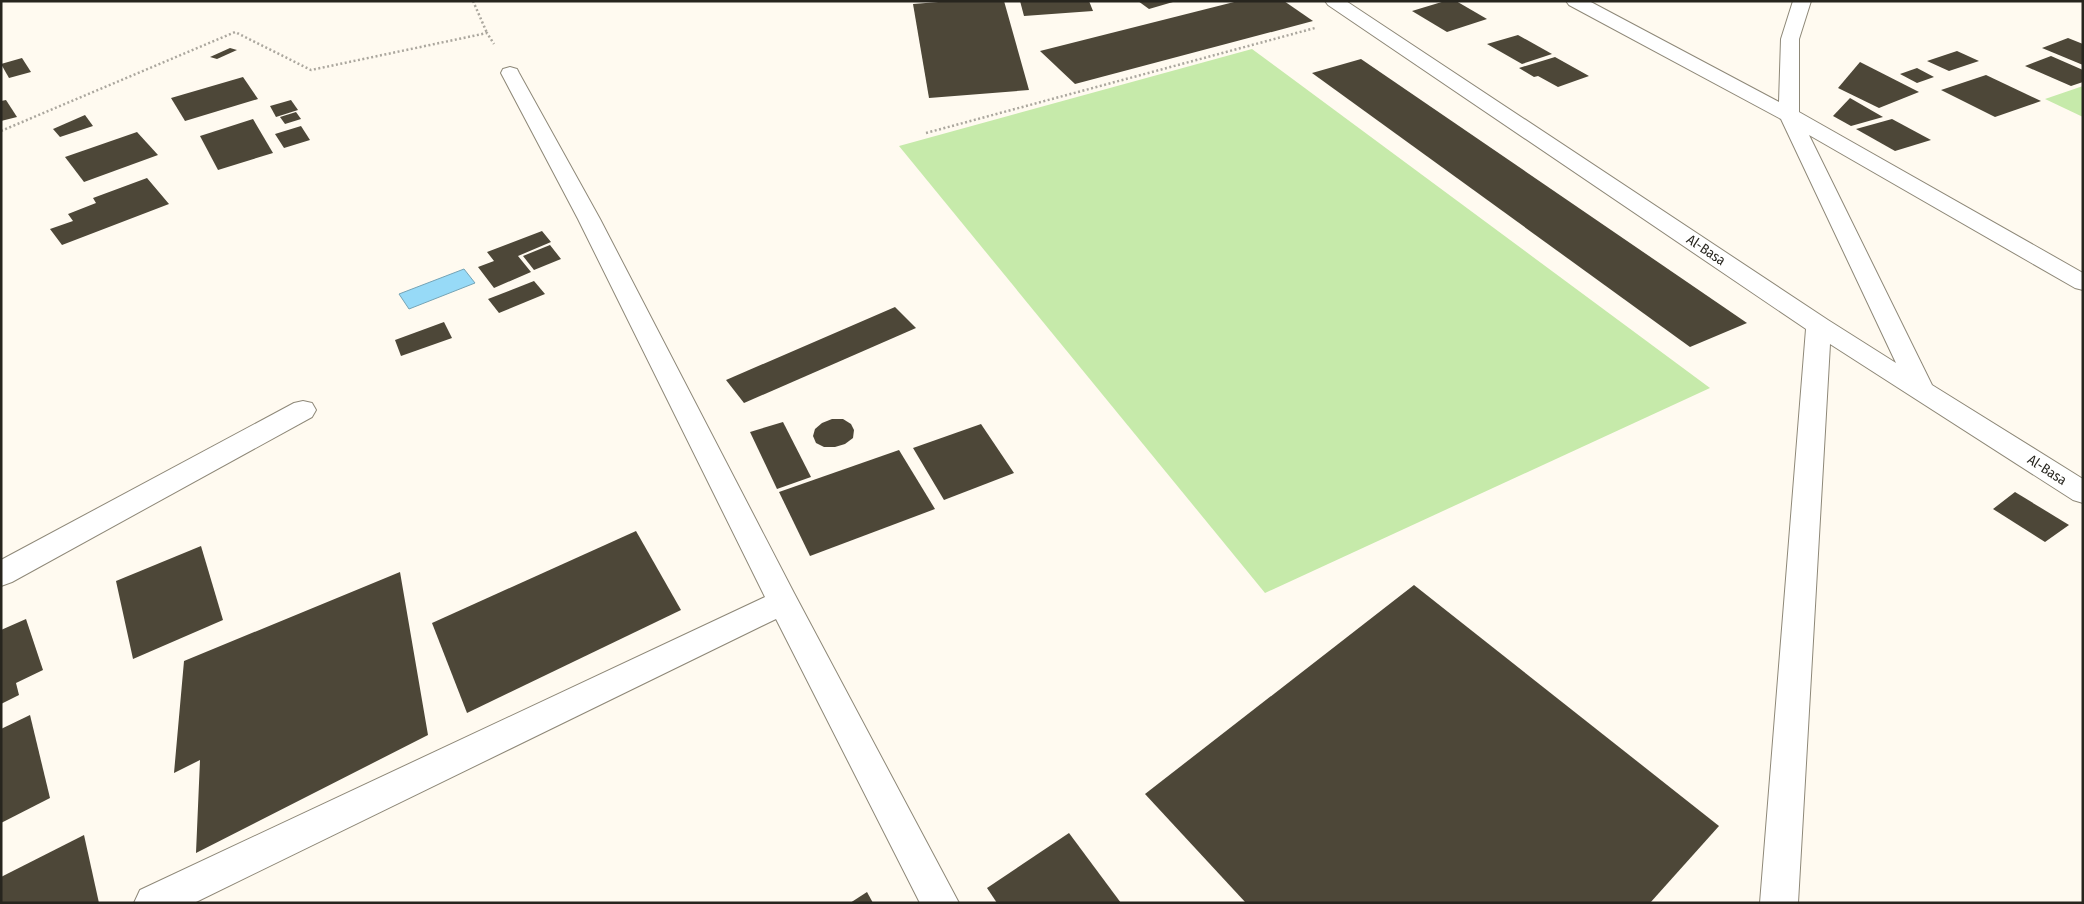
<svg xmlns="http://www.w3.org/2000/svg" width="2084" height="904" font-family="'Fira Sans Condensed',sans-serif">
<style>
.green{fill:#c6eaaa}
.water{fill:#97daf7;stroke:#75a4b6}
.building{fill:#4d4738}
.lines{fill:none;stroke-linecap:round;stroke-linejoin:round}
.minor-casing{stroke:#8e8878;stroke-width:2}
.path{stroke:#aba79e;stroke-width:2.5;stroke-dasharray:2 2.5;stroke-linecap:butt}
.minor{fill:#fff;fill-rule:evenodd}
.labels{text-anchor:middle;dominant-baseline:central;stroke-width:5;stroke-linejoin:round;paint-order:stroke}
.street-label{font-size:14px;fill:#27251e;stroke:#fff}
</style>
<rect width="100%" height="100%" fill="#fffaf0"/>
<g class="green">
<polygon points="1252,49 1710,388 1265,593 899,146"/>
<polygon points="2083,86 2083,117 2045,99"/>
</g>
<polygon class="water" points="464,269 475,283 409,309 399,294"/>
<g class="building">
<polygon points="951,1 1004,1 1029,90 929,98 913,4"/>
<polygon points="1020,1 1089,1 1093,11 1024,16"/>
<polygon points="1138,1 1173,1 1173,2 1149,9"/>
<polygon points="1238,1 1284,1 1313,21 1075,84 1040,51"/>
<polygon points="1445,1 1456,1 1487,19 1447,32 1412,11"/>
<polygon points="1518,35 1552,54 1522,64 1487,44"/>
<polygon points="2068,38 2083,44 2083,65 2042,48"/>
<polygon points="230,48 237,50 217,59 210,57"/>
<polygon points="1957,51 1979,61 1949,71 1927,61"/>
<polygon points="2051,56 2083,70 2083,82 2071,86 2025,66"/>
<polygon points="1555,57 1589,76 1558,87 1538,76 1534,77 1519,68"/>
<polygon points="22,58 31,72 9,78 1,64"/>
<polygon points="1361,59 1747,323 1690,347 1312,73"/>
<polygon points="1860,62 1919,92 1879,108 1838,88"/>
<polygon points="1917,68 1934,77 1917,83 1900,74"/>
<polygon points="1986,75 2041,101 1995,117 1941,90"/>
<polygon points="243,77 258,99 185,121 171,98"/>
<polygon points="1850,98 1883,117 1851,126 1833,116"/>
<polygon points="6,100 17,117 1,121 1,101"/>
<polygon points="291,100 298,110 276,117 270,106"/>
<polygon points="296,112 301,119 285,124 280,117"/>
<polygon points="85,115 93,126 60,137 53,129"/>
<polygon points="253,119 273,153 218,170 200,136"/>
<polygon points="1892,119 1931,140 1895,151 1856,129"/>
<polygon points="301,126 310,140 284,148 275,134"/>
<polygon points="137,132 158,155 84,182 65,157"/>
<polygon points="147,178 169,204 62,245 50,229 73,221 68,214 96,203 93,198"/>
<polygon points="542,231 551,242 518,256 531,272 494,288 478,267 494,261 487,252"/>
<polygon points="550,245 561,259 534,270 523,256"/>
<polygon points="534,281 545,294 499,313 488,299"/>
<polygon points="895,307 916,328 744,403 726,380"/>
<polygon points="444,322 452,338 401,356 395,340"/>
<polygon points="832,419 843,419 851,424 854,430 853,438 845,444 835,447 824,447 816,443 813,436 815,429 822,423"/>
<polygon points="783,422 811,477 777,489 750,432"/>
<polygon points="981,424 1014,473 944,500 913,448"/>
<polygon points="899,450 935,509 810,556 779,492"/>
<polygon points="2015,492 2069,525 2045,542 1993,509"/>
<polygon points="636,531 681,610 467,713 432,623"/>
<polygon points="201,546 223,620 133,659 116,581"/>
<polygon points="400,572 428,735 196,853 200,760 174,773 184,661"/>
<polygon points="1414,585 1719,826 1650,903 1246,903 1145,794"/>
<polygon points="26,619 43,670 16,683 19,695 1,704 1,630"/>
<polygon points="30,715 50,798 1,823 1,729"/>
<polygon points="1069,833 1121,903 997,903 987,888"/>
<polygon points="84,835 99,903 1,903 1,877"/>
<polygon points="867,892 873,903 850,903"/>
</g>
<g class="lines">
<g class="minor-casing">
<g id="minor">
<polygon points="1325,1 1346,1 1828,320 1896,363 1781,119 1569,5 1566,1 1589,1 1779,102 1781,39 1793,1 1811,1 1799,39 1799,112 2083,273 2083,290 2075,288 1809,135 1932,385 2083,479 2083,503 2073,500 1830,344 1798,903 1760,903 1806,329 1328,5"/>
<polygon points="510,67 517,69 519,73 600,219 794,593 959,903 920,903 776,619 194,903 134,903 140,890 765,597 578,219 501,73 503,69"/>
<polygon points="303,401 312,403 316,410 312,417 12,582 1,586 1,560 294,403"/>
</g>
</g>
<g class="path">
<polyline points="473,1 487,33"/>
<polyline points="1,131 235,32 311,70 487,33 494,44"/>
<polyline points="926,133 1315,28"/>
</g>
<use href="#minor" class="minor"/>
</g>
<g class="labels">
<g class="street-label">
<text transform="translate(1706 250) rotate(34)">Al-Basa</text>
<text transform="translate(2047 470) rotate(33)">Al-Basa</text>
</g>
</g>
<rect width="2084" height="904" fill="none" stroke="#27251e" stroke-width="5"/>
</svg>
